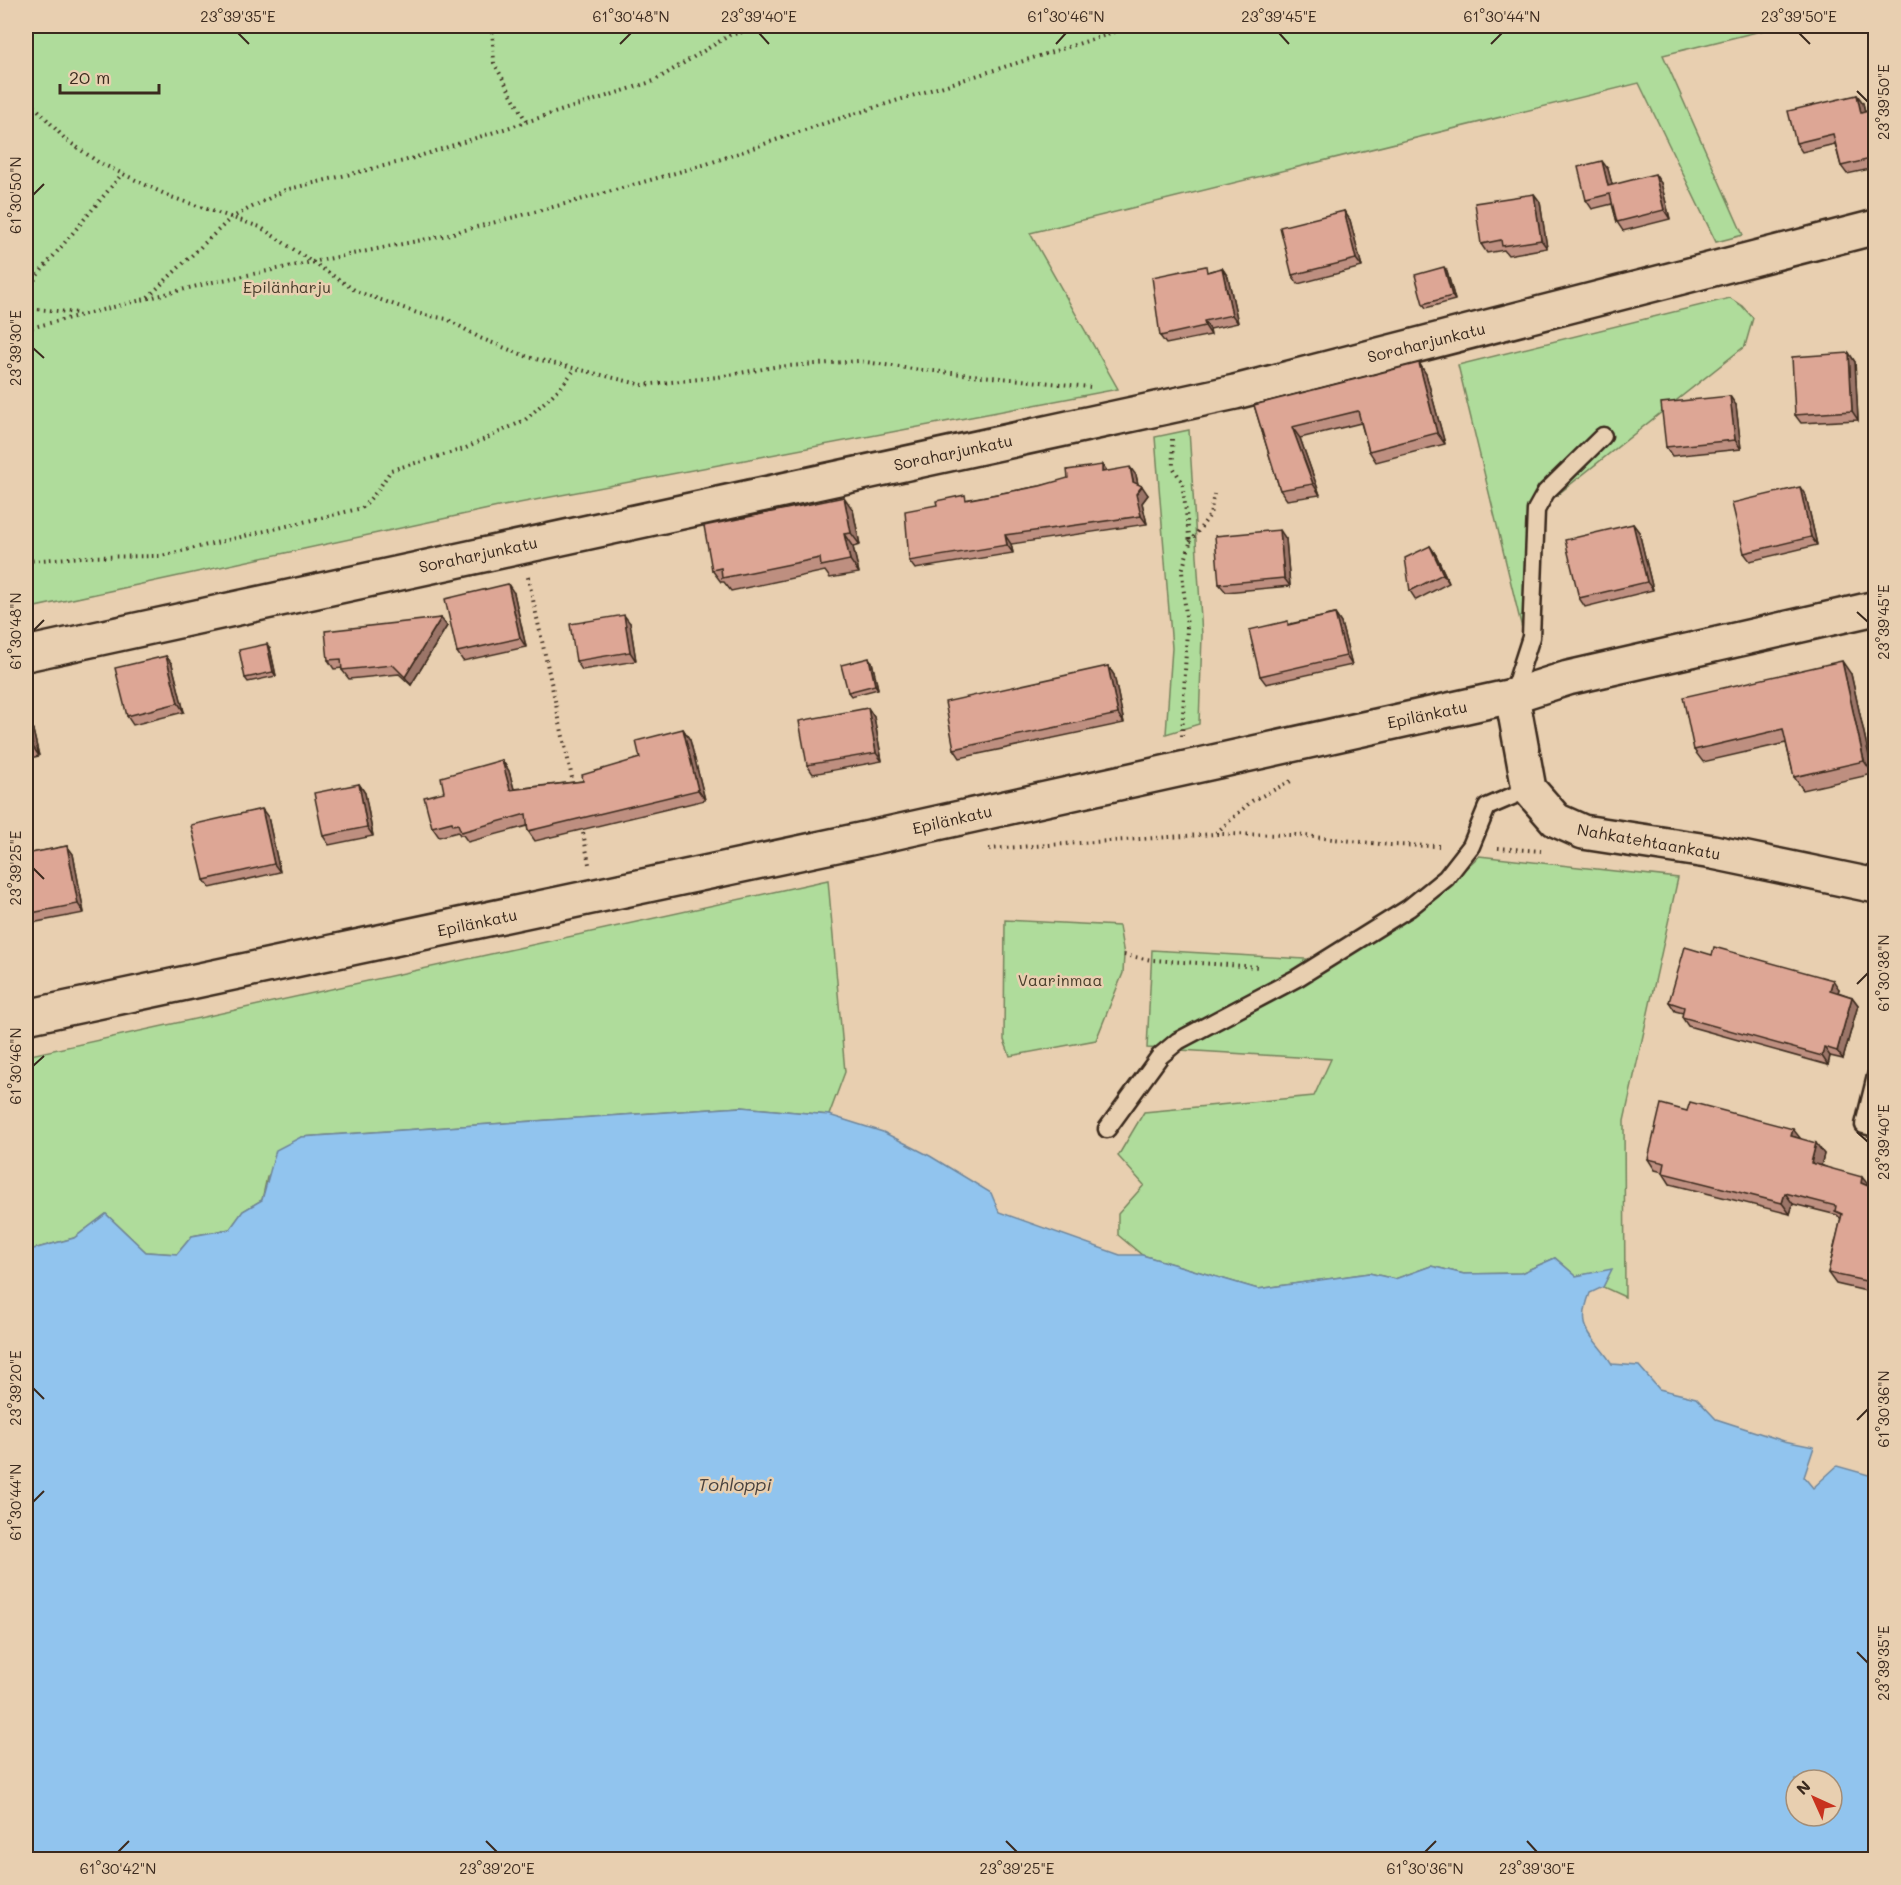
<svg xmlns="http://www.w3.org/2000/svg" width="1901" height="1885" font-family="Mali,sans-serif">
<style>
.green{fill:#afdc9b;stroke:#75835c;stroke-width:1.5}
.water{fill:#91c4ee;stroke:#6f869b;stroke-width:1.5;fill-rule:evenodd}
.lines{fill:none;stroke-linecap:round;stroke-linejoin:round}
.service-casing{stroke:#3b2a1e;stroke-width:21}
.minor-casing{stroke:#3b2a1e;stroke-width:38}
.tertiary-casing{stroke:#3b2a1e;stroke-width:38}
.path{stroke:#3b2a1e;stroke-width:4;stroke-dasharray:1.5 4.5;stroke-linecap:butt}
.service{stroke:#e8cfb0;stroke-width:16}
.minor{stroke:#e8cfb0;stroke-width:33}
.tertiary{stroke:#e8cfb0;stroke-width:33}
.wall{fill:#be8f80;stroke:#3b2a1e;stroke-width:1.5}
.shaded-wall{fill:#9b7468;stroke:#3b2a1e;stroke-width:1.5}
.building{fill:#dda695;stroke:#3b2a1e;stroke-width:1.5}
.ticks{fill:none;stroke:#3b2a1e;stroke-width:2}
.labels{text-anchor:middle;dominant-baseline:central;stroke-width:5;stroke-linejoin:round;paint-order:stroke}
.park-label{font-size:16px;fill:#473c2a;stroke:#e8cfb0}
.street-label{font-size:16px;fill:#3b2a1e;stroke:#e8cfb0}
.water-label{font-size:18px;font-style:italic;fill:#48413d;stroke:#e8cfb0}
.neatline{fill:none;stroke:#3b2a1e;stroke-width:2}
.ticks-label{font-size:15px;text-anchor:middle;fill:#3b2a1e}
</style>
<rect width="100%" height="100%" fill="#e8cfb0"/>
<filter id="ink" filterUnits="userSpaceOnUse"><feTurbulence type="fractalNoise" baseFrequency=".0167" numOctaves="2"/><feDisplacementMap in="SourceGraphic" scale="12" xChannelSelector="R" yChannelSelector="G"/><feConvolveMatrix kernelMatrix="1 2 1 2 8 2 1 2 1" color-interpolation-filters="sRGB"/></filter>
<g filter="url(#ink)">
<g class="green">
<polygon points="26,26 1781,26 1663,55 1743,235 1716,242 1639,83 1030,233 1118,389 498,507 26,609"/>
<polygon points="1730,298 1742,306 1753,318 1745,346 1542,507 1526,645 1458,365"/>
<polygon points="1189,430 1202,635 1199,724 1166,734 1172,648 1155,437"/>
<polygon points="1479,856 1678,878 1624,1121 1625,1297 1603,1287 1611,1270 1576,1276 1555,1258 1521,1273 1464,1274 1431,1266 1395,1279 1369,1273 1258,1289 1142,1255 1118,1235 1118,1214 1144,1185 1118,1156 1144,1112 1314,1096 1331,1059 1147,1048 1152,950 1338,961 1423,908"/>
<polygon points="828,880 845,1072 829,1115 741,1107 301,1137 267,1177 262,1200 243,1211 230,1229 192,1236 177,1254 146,1252 106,1214 74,1238 26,1251 26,1056"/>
<polygon points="1005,920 1119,926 1124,955 1123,973 1096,1040 1010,1056 1004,1040"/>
</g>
<path class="water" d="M741,1107L829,1115L883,1132L930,1156L991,1193L999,1212L1120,1255H1142L1258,1289L1369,1273L1395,1279L1431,1266L1464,1274L1521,1273L1555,1258L1576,1276L1612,1269L1603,1287L1590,1293C1575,1332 1593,1334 1612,1364L1639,1366L1659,1389L1696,1398L1716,1419L1784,1441L1814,1447L1804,1477L1813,1488L1837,1466L1872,1476L1875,1472V1859H26V1251L74,1238L106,1214L146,1252L177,1254L192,1236L230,1229L243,1211L262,1200L276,1150L301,1137ZM1796,1780H1832V1816H1796Z"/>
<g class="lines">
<g class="service-casing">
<g id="service">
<polyline points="1512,696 1531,637 1536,510 1546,492 1603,436"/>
<polyline points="1876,1076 1864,1125 1876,1128"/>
<polyline points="1107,1129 1160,1056 1178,1041 1297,978 1409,908 1446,878 1471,846 1487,807 1529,789"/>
</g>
</g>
<g class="minor-casing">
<g id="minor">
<polyline points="26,654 1235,392 1876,227"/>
<polyline points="1512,696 1529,789 1556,820 1583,832 1713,852 1876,886"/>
</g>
</g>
<g class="tertiary-casing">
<polyline id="tertiary" points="26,1017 874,837 1512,696 1568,678 1876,608"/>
</g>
<g class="path">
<polyline points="492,26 494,63 526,121"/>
<polyline points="26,97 65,139 98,162 171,197 260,227 356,291 420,314 447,319 480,338 528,357 643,385 718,377 774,367 859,361 913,369 1090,387"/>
<polyline points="26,296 36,277 122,174"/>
<polyline points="148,297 231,218 285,190 404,161 654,81 730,35 768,26"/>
<polyline points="26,308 78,313"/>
<polyline points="26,329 213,282 442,236 576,201 707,164 819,125 1135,26"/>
<polyline points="1172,439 1173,467 1182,482 1190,543 1182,571 1187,628 1182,737"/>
<polyline points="1190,542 1210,515 1214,494"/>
<polyline points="26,561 83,557 161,556 362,508 378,490 391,470 464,449 525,420 561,387 575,369"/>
<polyline points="528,577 574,787"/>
<polyline points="582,827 589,864"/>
<polyline points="1216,833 1252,801 1291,781"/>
<polyline points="1498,848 1541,851"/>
<polyline points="989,849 1215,834 1295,835 1390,845 1439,846"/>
<polyline points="1124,955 1152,960 1260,967"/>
</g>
<use href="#service" class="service"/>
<use href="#minor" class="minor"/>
<use href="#tertiary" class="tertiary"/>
</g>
<g class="wall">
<polygon points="1857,95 1863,103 1865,112 1868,111 1874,120 1875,124 1875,168 1847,174 1841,166 1835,144 1802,152 1796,143"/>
<polygon points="1608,169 1612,185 1661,183 1670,219 1623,231 1617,222 1612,204 1592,209 1586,200"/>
<polygon points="1534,194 1540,202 1547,248 1508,255 1504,250 1487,253 1481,244"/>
<polygon points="1344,211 1350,220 1362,267 1298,284 1292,275"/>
<polygon points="1222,268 1228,277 1238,323 1210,329 1211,335 1166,344 1160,336 1210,271"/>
<polygon points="1447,271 1455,300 1426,308 1423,304"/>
<polygon points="1849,353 1855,362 1858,420 1801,423 1795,415"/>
<polygon points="1419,363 1426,374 1445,444 1376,462 1369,451 1361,423 1300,438 1320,495 1287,500 1280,490 1254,405"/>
<polygon points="1736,405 1741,449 1672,456 1666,447"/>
<polygon points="1107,471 1136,475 1138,484 1148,495 1142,503 1147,524 1011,544 1013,553 915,569 909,561 937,505 1040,486"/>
<polygon points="1806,496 1817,545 1750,561 1744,553"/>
<polygon points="853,510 860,545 853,547 859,573 830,578 825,571 731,591 724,582 721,582 712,570"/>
<polygon points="1633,524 1639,532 1653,590 1585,607 1579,598"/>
<polygon points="1286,539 1290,586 1226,592 1219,584"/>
<polygon points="1430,546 1436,555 1449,583 1416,600 1410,591"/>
<polygon points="514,593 526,647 463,661 457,652"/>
<polygon points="1335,614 1341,623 1352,665 1266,684 1260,676 1290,624"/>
<polygon points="630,623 636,661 582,670 576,661"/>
<polygon points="447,626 411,685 399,674 349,679 342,670 342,668 334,669 328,660"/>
<polygon points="270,648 276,676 248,682 245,678"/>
<polygon points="166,656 172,664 184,712 133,725 127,716"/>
<polygon points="872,662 878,689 851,696 848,692"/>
<polygon points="1108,666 1114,675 1124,723 960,758 954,749"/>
<polygon points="1851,674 1873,774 1803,790 1794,777 1786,743 1703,762 1694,750"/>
<polygon points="26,701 39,756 26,759"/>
<polygon points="868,708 874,717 882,761 813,774 807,765"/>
<polygon points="683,729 690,740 705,800 535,841 528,831 527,826 468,842 463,835 460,835 458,832 439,837 432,827 444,792 502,760 509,771 514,789 583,781 640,758"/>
<polygon points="359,784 365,793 373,836 329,845 323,836"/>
<polygon points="268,817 280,872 210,888 204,880"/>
<polygon points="67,846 73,854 84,913 26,924 26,854"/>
<polygon points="1839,989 1838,992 1852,997 1858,1005 1843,1059 1830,1056 1828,1065 1688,1026 1682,1017 1683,1013 1675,1011 1669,1002"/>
<polygon points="1800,1139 1824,1154 1821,1165 1875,1189 1875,1293 1836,1284 1828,1273 1841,1219 1837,1215 1793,1204 1790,1214 1670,1184 1663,1173 1663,1172 1655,1170 1648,1159"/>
</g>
<g class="shaded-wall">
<polygon points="1857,95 1863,103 1867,122 1861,113"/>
<polygon points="1868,111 1874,120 1875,124 1875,141"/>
<polygon points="1602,161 1608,169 1615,195 1608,186"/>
<polygon points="1655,174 1661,183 1670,219 1664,210"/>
<polygon points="1534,194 1540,202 1547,248 1541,240"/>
<polygon points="1344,211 1350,220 1362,267 1356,259"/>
<polygon points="1444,267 1447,271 1455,300 1452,296"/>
<polygon points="1222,268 1228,277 1238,323 1232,315"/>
<polygon points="1204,321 1210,329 1211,335 1205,326"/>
<polygon points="1849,353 1855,362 1858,420 1852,411"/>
<polygon points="1419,363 1426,374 1445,444 1437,433"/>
<polygon points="1730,396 1736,405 1741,449 1735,440"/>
<polygon points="1292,427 1300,438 1320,495 1313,484"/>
<polygon points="1102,465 1108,473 1102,472"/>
<polygon points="1130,467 1136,475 1139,490 1142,486 1148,495 1142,503 1147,524 1141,516"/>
<polygon points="1800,487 1806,496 1817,545 1811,537"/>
<polygon points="844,497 853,510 860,545 851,533"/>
<polygon points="1633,524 1639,532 1653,590 1647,582"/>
<polygon points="1280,530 1286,539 1290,586 1284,578"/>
<polygon points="844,534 853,547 859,573 850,560"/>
<polygon points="1005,535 1011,544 1013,553 1007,545"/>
<polygon points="1430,546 1436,555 1449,583 1443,574"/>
<polygon points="508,584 514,593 526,647 520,638"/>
<polygon points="1335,614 1341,623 1352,665 1346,656"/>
<polygon points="624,615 630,623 636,661 630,652"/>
<polygon points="441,618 447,626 411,685 405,677"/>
<polygon points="267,644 270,648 276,676 273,672"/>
<polygon points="166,656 172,664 184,712 178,703"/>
<polygon points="869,658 872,662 878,689 875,685"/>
<polygon points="1842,661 1851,674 1873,774 1864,761"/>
<polygon points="1108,666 1114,675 1124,723 1118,714"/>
<polygon points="26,701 39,756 33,747 26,716"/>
<polygon points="868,708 874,717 882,761 876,753"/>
<polygon points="683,729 690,740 705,800 698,790"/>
<polygon points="502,760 509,771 517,800 510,790"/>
<polygon points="359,784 365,793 373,836 367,827"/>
<polygon points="262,809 268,817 280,872 274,864"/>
<polygon points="67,846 73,854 84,913 78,904"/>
<polygon points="1833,980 1839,989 1836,999 1830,990"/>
<polygon points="1852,997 1858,1005 1843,1059 1837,1051"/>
<polygon points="1824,1047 1830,1056 1828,1065 1822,1056"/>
<polygon points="1793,1129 1801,1139 1791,1136"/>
<polygon points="1816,1143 1824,1154 1819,1174 1811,1163"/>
<polygon points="1862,1177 1870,1187 1861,1183"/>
<polygon points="1785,1193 1793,1204 1790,1214 1782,1203"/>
</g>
<g class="building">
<polygon points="1857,95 1861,113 1868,111 1875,141 1875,158 1841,166 1833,134 1796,143 1788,111"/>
<polygon points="1602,161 1608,186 1655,174 1664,210 1617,222 1610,194 1586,200 1578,167"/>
<polygon points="1534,194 1541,240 1502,246 1501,240 1481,244 1475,203"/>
<polygon points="1344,211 1356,259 1292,275 1280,227"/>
<polygon points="1206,266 1207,272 1222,268 1232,315 1204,321 1205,326 1160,336 1152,277"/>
<polygon points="1444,267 1452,296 1423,304 1415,275"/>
<polygon points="1849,353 1852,411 1795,415 1792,357"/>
<polygon points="1419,363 1437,433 1369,451 1358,411 1292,427 1313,484 1280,490 1254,405"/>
<polygon points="1730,396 1735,440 1666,447 1661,403"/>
<polygon points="1102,465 1102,472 1130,467 1133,482 1142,486 1136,494 1141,516 1005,535 1007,545 909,561 905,511 937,505 936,501 965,495 966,500 1040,486 1068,478 1067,470"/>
<polygon points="1800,487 1811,537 1744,553 1732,503"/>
<polygon points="844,497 851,533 844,534 850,560 821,566 820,558 722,578 721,568 712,570 704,526"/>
<polygon points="1633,524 1647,582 1579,598 1565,540"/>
<polygon points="1280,530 1284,578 1219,584 1215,536"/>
<polygon points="1430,546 1443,574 1410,591 1405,558"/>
<polygon points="508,584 520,638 457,652 445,599"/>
<polygon points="1335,614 1346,656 1260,676 1249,630 1288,621 1288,625"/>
<polygon points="624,615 630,652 576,661 570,624"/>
<polygon points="441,618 405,677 393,665 342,670 341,659 328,660 325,631"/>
<polygon points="267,644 273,672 245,678 239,650"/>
<polygon points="166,656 178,703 127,716 115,668"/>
<polygon points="869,658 875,685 848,692 841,665"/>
<polygon points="1842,661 1864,761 1794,777 1783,729 1694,750 1683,697"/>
<polygon points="1108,666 1118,714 954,749 945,702"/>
<polygon points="868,708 876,753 807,765 799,721"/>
<polygon points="26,716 33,747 26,749"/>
<polygon points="683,729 698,790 528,831 526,814 461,832 458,824 453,825 452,822 432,827 424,797 444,792 441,777 502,760 510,790 583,781 582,775 640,758 636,741"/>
<polygon points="359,784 367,827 323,836 314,793"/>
<polygon points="262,809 274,864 204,880 191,825"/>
<polygon points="67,846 78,904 26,914 26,854"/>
<polygon points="1685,947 1712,955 1714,947 1833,980 1830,990 1852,997 1837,1051 1824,1047 1822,1056 1682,1017 1684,1007 1669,1002"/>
<polygon points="1690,1102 1793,1129 1791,1136 1816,1143 1811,1163 1862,1177 1861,1183 1875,1189 1875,1283 1828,1273 1842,1214 1835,1211 1836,1206 1785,1193 1782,1203 1663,1173 1665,1163 1648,1159 1661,1104 1687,1111"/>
</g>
</g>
<path class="ticks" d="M238,33L249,44M759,33L769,44M1279,33L1289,44M1799,33L1810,44M620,44L631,33M1056,44L1066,33M1491,44L1502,33M1857,91L1868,102M33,195L44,184M33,348L44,358M1857,612L1868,622M33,631L44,620M33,868L44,879M1857,984L1868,973M33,1066L44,1056M1857,1132L1868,1142M33,1388L44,1399M1857,1420L1868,1409M33,1502L44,1491M1857,1652L1868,1663M486,1841L497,1852M1006,1841L1017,1852M1527,1841L1537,1852M118,1852L129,1841M1425,1852L1436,1841"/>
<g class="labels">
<g class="park-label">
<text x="287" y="286">Epilänharju</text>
<text x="1060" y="979">Vaarinmaa</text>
</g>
<g class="street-label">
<text transform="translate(1426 342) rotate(-14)">Soraharjunkatu</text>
<text transform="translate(953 452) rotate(-12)">Soraharjunkatu</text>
<text transform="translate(478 554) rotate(-12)">Soraharjunkatu</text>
<text transform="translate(1427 714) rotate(-12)">Epilänkatu</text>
<text transform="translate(952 819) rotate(-13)">Epilänkatu</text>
<text transform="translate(1649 841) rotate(10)">Nahkatehtaankatu</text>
<text transform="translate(477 922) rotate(-12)">Epilänkatu</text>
</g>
<g class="water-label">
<text x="735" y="1484">Tohloppi</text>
</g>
</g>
<rect width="1901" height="1885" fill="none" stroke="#e8cfb0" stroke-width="66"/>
<g transform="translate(1814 1798) rotate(315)"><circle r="28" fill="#e8cfb0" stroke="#a38d76" stroke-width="1.5"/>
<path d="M0-4.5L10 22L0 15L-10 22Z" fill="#c8321e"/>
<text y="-9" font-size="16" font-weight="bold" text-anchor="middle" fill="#3b2a1e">N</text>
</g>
<path d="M60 84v9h99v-9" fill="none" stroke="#3b2a1e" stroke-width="3"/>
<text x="69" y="84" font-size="18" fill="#3b2a1e" stroke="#e8cfb0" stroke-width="4.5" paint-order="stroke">20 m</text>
<rect x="33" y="33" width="1835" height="1819" class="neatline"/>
<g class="ticks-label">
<text x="238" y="22">23°39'35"E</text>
<text x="631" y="22">61°30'48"N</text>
<text x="759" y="22">23°39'40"E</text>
<text x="1066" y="22">61°30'46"N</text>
<text x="1279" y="22">23°39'45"E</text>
<text x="1502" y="22">61°30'44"N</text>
<text x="1799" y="22">23°39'50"E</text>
<text transform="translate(1884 102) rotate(-90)" y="5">23°39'50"E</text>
<text transform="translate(16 195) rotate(-90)" y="5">61°30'50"N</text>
<text transform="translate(16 348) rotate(-90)" y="5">23°39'30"E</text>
<text transform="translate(1884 622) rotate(-90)" y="5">23°39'45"E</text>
<text transform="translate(16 631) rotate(-90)" y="5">61°30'48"N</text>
<text transform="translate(16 868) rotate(-90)" y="5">23°39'25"E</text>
<text transform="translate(1884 973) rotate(-90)" y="5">61°30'38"N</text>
<text transform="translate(16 1066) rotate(-90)" y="5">61°30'46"N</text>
<text transform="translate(1884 1142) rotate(-90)" y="5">23°39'40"E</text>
<text transform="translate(16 1388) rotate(-90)" y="5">23°39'20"E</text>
<text transform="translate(1884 1409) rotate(-90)" y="5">61°30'36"N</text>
<text transform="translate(16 1502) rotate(-90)" y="5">61°30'44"N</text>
<text transform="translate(1884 1663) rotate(-90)" y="5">23°39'35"E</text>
<text x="118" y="1874">61°30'42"N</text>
<text x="497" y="1874">23°39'20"E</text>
<text x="1017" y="1874">23°39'25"E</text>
<text x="1425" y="1874">61°30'36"N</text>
<text x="1537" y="1874">23°39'30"E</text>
</g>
</svg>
